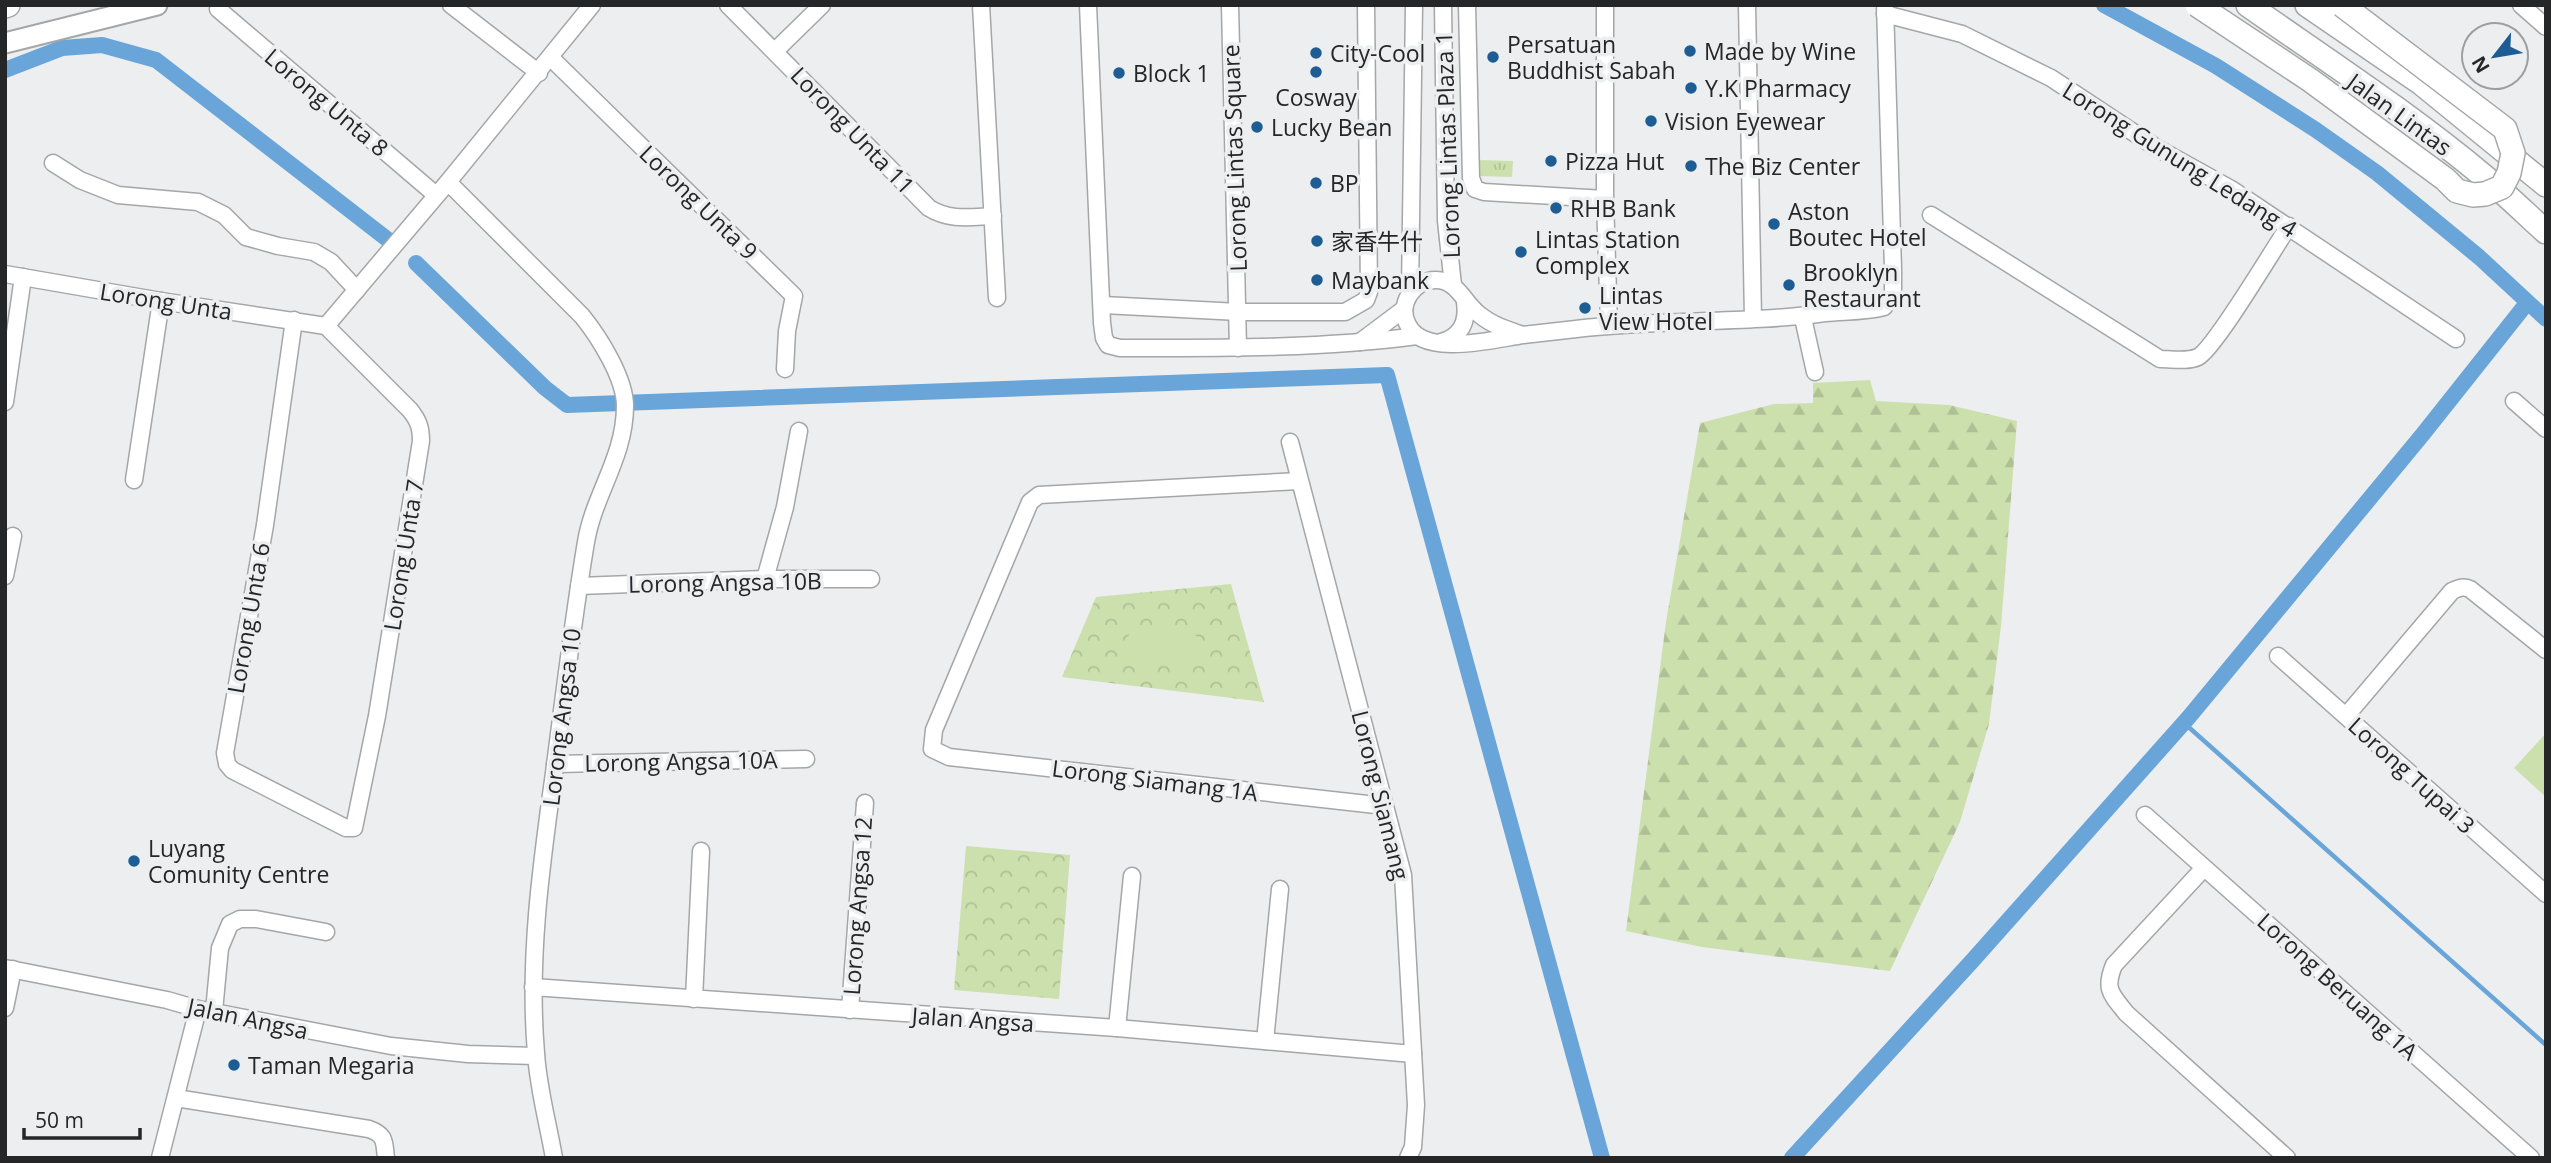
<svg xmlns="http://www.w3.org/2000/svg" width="2551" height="1163" font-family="'Open Sans','Noto Sans SC',sans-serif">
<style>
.grass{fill:url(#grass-tufts)}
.forest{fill:url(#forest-firs)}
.park{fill:url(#park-crowns)}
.garden{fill:#cce0ad}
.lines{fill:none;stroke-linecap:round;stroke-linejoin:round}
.stream{stroke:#69a5d9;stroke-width:4.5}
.canal{stroke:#69a5d9;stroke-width:16}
.minor-casing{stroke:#a4a6a7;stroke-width:19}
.major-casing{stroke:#a4a6a7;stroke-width:23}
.highway-casing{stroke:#a4a6a7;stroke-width:26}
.minor{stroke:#fff;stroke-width:16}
.major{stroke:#fff;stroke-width:19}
.highway{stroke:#fff;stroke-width:23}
.highway-bridge-casing{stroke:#a4a6a7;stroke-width:26;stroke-linecap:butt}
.highway-bridge{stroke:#fff;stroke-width:23}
.poi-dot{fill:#1d5d93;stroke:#eceef0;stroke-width:2.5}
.labels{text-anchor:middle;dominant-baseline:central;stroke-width:7;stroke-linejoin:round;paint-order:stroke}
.poi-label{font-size:23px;fill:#252627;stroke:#eceef0;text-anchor:start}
.street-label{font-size:23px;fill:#252627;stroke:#eceef0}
</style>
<defs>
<pattern id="grass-tufts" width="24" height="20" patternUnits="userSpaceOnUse" patternTransform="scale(1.75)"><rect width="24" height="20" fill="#cce0ad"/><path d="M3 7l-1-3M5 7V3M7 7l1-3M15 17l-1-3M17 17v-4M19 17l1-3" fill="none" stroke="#afc095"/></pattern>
<pattern id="forest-firs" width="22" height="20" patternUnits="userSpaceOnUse" patternTransform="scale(1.75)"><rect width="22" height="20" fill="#cce0ad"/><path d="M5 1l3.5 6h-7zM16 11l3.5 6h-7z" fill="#afc095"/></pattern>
<pattern id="park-crowns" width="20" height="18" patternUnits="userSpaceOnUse" patternTransform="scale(1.75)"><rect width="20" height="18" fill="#cce0ad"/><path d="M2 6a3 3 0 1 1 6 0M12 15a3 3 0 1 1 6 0" fill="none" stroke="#afc095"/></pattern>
</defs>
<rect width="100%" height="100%" fill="#eceef0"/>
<polygon class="grass" points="1476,160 1513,161 1512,177 1476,176"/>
<polygon class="forest" points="1870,380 1876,401 1949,405 2017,421 2001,626 1989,724 1960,822 1890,971 1702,947 1626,931 1666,622 1700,423 1774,404 1813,403 1813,383"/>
<g class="park">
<polygon points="1231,584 1264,702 1062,677 1096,597"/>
<polygon points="966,846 1070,855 1059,999 954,990"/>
</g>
<g class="garden">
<polygon points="1130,626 1197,636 1192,670 1125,660"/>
<polygon points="2546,733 2546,797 2514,768"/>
</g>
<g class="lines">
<polyline class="stream" points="2184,723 2546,1045"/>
<g class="canal">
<polyline points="2104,5 2216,66 2316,130 2377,173 2479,257 2546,319"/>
<polyline points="5,70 62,48 102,45 156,60 387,239"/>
<polyline points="416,263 545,388 567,405 1387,375 1602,1158"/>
<polyline points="1792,1158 1973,960 2189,717 2423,434 2527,303"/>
</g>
<g class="minor-casing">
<g id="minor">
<polyline points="451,5 539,73"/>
<path d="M728,5L929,208C950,221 970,217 993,216"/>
<polyline points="981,5 997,298"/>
<path d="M1088,5L1102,323L1104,338L1108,345L1120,348C1219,348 1318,349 1417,336"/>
<polyline points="1230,5 1238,348"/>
<polyline points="1443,5 1446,221 1453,285"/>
<polyline points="1467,5 1471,178 1475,189 1484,192 1605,199"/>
<polyline points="1605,5 1605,199 1609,325"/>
<polyline points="1747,5 1753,318"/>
<polyline points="2521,5 2546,27"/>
<polyline points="218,9 436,195"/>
<polyline points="1885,14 1962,34 2051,78 2157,148 2231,189 2456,339"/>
<polyline points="775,51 822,5"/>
<polyline points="550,57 794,296 787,331 785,369"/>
<polyline points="53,163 80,180 118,195 198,202 224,215 246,237 278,246 314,252 331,262 357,290"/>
<path d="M448,182L582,316C599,337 625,378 625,406C625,457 594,494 586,542C573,619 564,696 554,773C541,866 528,960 536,1053C538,1088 548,1123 554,1158"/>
<path d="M1931,215L2160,359C2173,359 2187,362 2198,357C2215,348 2274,248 2289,226"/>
<polyline points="5,274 161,301 326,326"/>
<polyline points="1410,292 1414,5"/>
<polyline points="1103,305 1239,312 1345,312 1366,300 1369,292 1366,5"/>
<polyline points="1803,318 1815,372"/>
<path d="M294,320L265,525L225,753L227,764L232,770L346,828H354L377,716L421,441C421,427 418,420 410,410L326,326"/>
<polyline points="326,326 448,182 592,5"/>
<path d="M1523,335C1508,330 1492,325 1480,315C1464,304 1458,280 1436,280C1413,280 1397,305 1408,325C1424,358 1495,339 1523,335C1540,333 1558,331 1576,329C1659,319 1743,324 1825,313C1845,311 1865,312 1884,307L1893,294V269L1885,5"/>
<polyline points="1360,342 1404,309"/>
<path d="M1441,342C1461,337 1468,322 1465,302"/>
<polyline points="2514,401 2546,429"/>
<polyline points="5,402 23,277"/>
<polyline points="1290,442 1403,875 1416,1105 1413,1147 1408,1158"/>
<polyline points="134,480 161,301"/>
<polyline points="1299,481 1039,495 1030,502 934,730 932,749 949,757 1385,806"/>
<polyline points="5,576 13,536"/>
<polyline points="765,579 785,507 799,431"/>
<polyline points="579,586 765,579 871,579"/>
<polyline points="2278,656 2546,894"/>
<path d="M2346,716L2452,591C2459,588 2463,586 2470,589L2546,650"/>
<polyline points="555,764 806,759"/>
<polyline points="2145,815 2531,1158"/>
<path d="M2204,868L2114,965C2104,989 2111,994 2126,1013L2287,1158"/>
<polyline points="5,968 167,1000 198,1009 391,1046 468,1054 536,1056"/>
<polyline points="533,987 1117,1028 1413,1054"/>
<polyline points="694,999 701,851"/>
<polyline points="5,1008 13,969"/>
<polyline points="850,1010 865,803"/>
<polyline points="214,1011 220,948 230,924 240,919 256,919 326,932"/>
<polyline points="1117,1028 1132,876"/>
<polyline points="1265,1041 1280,889"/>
<path d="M176,1098L369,1129C386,1135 384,1142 386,1158"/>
<polyline points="160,1158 198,1009"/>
</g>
</g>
<g class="major-casing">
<polyline id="major" points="5,43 157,5"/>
</g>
<g class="highway-casing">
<g id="highway">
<path d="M2248,5C2328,61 2411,115 2486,178C2507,195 2526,214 2546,232"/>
<polyline points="2307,5 2421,83 2546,185"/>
<polyline points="5,6 8,5"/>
</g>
</g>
<use href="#minor" class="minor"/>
<use href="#major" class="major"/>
<use href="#highway" class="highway"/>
<g class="highway-bridge-casing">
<polyline id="highway-bridge" points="2197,5 2310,80 2445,179 2457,191 2473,195 2485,194 2502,187 2509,173 2513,153 2505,129 2342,5"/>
</g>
<use href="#highway-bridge" class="highway-bridge"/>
</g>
<g class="poi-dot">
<circle cx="1690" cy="51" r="7"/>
<circle cx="1316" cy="53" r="7"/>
<circle cx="1493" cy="57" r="7"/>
<circle cx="1316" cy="72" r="7"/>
<circle cx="1119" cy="73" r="7"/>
<circle cx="1691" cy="88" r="7"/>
<circle cx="1651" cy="121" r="7"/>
<circle cx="1257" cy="127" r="7"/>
<circle cx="1551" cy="161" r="7"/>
<circle cx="1691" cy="166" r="7"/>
<circle cx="1316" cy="183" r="7"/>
<circle cx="1556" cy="208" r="7"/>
<circle cx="1774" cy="224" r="7"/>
<circle cx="1317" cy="241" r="7"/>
<circle cx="1521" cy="252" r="7"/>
<circle cx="1317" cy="280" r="7"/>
<circle cx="1789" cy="285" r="7"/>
<circle cx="1585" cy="308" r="7"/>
<circle cx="134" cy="861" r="7"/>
<circle cx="234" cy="1065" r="7"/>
</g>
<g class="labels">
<g class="poi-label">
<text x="1507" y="44">Persatuan<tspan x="1507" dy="26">Buddhist Sabah</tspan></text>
<text x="1704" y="51">Made by Wine</text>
<text x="1330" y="53">City-Cool</text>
<text x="1133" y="73">Block 1</text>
<text x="1705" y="88">Y.K Pharmacy</text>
<text x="1316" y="97" text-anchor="middle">Cosway</text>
<text x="1665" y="121">Vision Eyewear</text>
<text x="1271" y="127">Lucky Bean</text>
<text x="1565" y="161">Pizza Hut</text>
<text x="1705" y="166">The Biz Center</text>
<text x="1330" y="183">BP</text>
<text x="1570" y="208">RHB Bank</text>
<text x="1788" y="211">Aston<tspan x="1788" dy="26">Boutec Hotel</tspan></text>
<text x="1535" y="239">Lintas Station<tspan x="1535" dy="26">Complex</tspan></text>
<text x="1331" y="241">家香牛什</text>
<text x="1803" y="272">Brooklyn<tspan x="1803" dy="26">Restaurant</tspan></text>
<text x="1331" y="280">Maybank</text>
<text x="1599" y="295">Lintas<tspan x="1599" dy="26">View Hotel</tspan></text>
<text x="148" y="848">Luyang<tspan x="148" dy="26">Comunity Centre</tspan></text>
<text x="248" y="1065">Taman Megaria</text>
</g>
<g class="street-label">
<text transform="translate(327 102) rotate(40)">Lorong Unta 8</text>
<text transform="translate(2400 114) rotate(36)">Jalan Lintas</text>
<text transform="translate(853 130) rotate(46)">Lorong Unta 11</text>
<text transform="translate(1447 145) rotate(-92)">Lorong Lintas Plaza 1</text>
<text transform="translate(1234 158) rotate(-92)">Lorong Lintas Square</text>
<text transform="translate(2180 159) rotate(32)">Lorong Gunung Ledang 4</text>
<text transform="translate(699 202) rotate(44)">Lorong Unta 9</text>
<text transform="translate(166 301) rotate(9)">Lorong Unta</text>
<text transform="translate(403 555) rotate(-81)">Lorong Unta 7</text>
<text transform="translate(725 582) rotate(-1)">Lorong Angsa 10B</text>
<text transform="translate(248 618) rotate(-80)">Lorong Unta 6</text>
<text transform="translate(561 717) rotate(-83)">Lorong Angsa 10</text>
<text transform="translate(681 761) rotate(-1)">Lorong Angsa 10A</text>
<text transform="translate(2412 775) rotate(42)">Lorong Tupai 3</text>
<text transform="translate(1155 780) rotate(7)">Lorong Siamang 1A</text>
<text transform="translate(1381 795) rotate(76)">Lorong Siamang</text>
<text transform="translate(857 906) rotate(-86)">Lorong Angsa 12</text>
<text transform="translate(2338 986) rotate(42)">Lorong Beruang 1A</text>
<text transform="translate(248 1018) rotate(12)">Jalan Angsa</text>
<text transform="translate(973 1019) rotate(4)">Jalan Angsa</text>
</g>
</g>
<rect width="2551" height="1163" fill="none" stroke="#252627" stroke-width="14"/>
<g transform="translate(2495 56) rotate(239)"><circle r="33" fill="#eceef0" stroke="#9c9ea0" stroke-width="2"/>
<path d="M0-5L12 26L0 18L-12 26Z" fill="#1d5d93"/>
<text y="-10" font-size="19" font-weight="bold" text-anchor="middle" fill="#252627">N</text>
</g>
<path d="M24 1128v10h116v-10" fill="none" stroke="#252627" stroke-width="3.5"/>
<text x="35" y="1128" font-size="21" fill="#252627" stroke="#eceef0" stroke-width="5" paint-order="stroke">50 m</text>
</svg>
